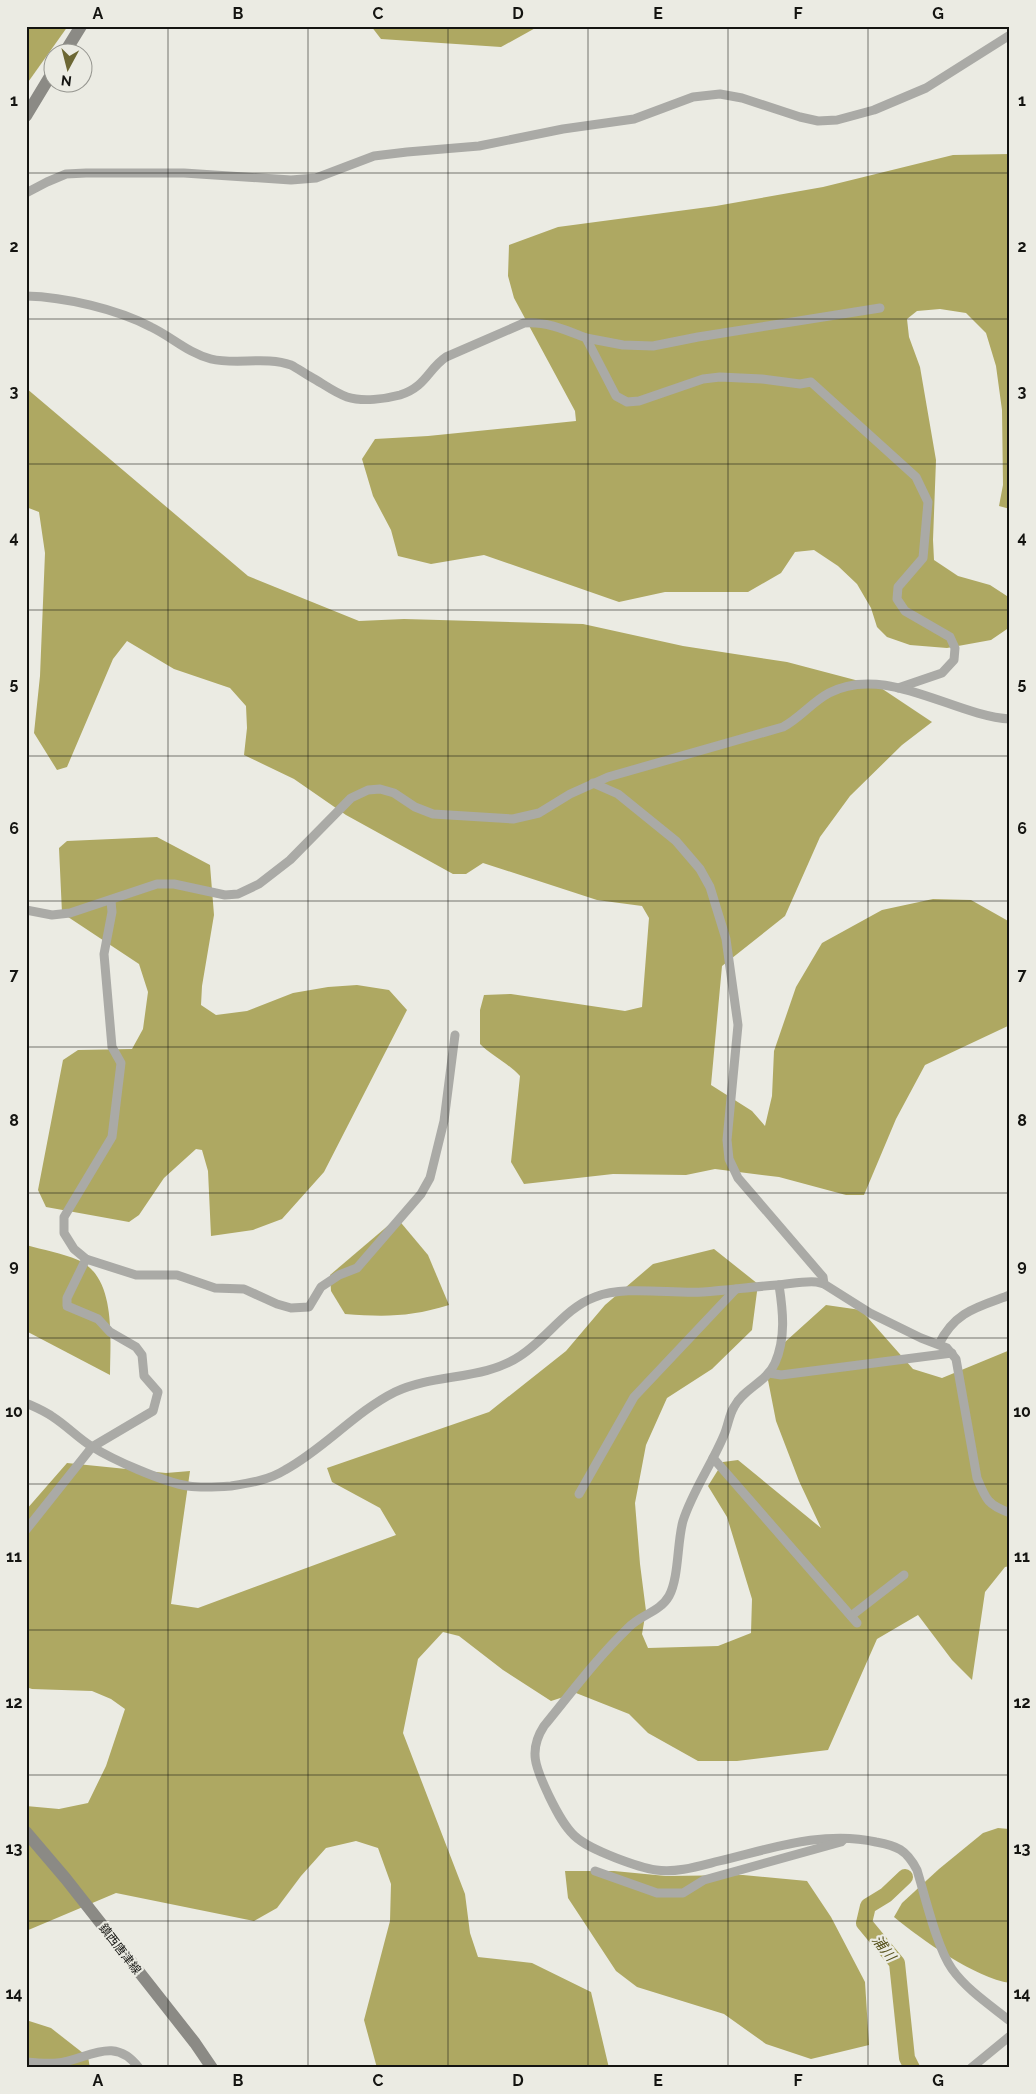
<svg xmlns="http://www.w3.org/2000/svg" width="1036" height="2094" font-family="Raleway,'Noto Sans JP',sans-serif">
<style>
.forest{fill:#aea862}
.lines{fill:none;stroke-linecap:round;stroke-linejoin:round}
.river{stroke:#afa862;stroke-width:16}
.minor{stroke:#aaaaa6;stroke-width:9}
.secondary{stroke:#8b8a85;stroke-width:12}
.grid{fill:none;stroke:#141411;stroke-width:1;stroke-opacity:0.55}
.labels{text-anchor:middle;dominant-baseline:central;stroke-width:4.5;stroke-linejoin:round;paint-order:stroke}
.street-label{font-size:12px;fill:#141411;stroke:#ebebe3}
.water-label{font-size:14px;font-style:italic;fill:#56511c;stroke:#ebebe3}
.neatline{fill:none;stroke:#141411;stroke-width:2}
.grid-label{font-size:16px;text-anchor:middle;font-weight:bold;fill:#141411}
</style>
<rect width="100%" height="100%" fill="#ebebe3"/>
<g class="forest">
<polygon points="26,26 68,26 26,85"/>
<polygon points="371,26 539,26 501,47 381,39"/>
<polygon points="1010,154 1010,509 999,506 1003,485 1002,410 996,366 986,333 966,313 940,309 917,311 907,319 909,337 920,367 936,460 933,540 934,560 958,576 990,585 1010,598 1010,627 991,640 947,648 910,645 887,637 877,627 871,608 857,584 838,566 814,550 795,552 781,573 748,592 665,592 619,602 484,555 431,564 398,556 391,530 373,496 362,459 375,439 428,436 576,421 575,411 514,298 508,276 509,245 558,227 716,206 823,187 953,155"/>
<path d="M26,388L248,576L359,621L404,619L583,624L683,646L787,662L878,686L932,722L902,745L850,796L820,837L785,916L722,966L711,1085L752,1111L765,1126L772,1096L774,1051L796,987L822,943L882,910L933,899L971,900L1010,922V1025L925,1065L896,1119L864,1195H846L779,1177L715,1169L686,1175L613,1174L524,1184L511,1162L520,1076C508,1063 492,1056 480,1044V1010L484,995L511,994L625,1011L642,1007L649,918L642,906L597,900L483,863L466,874H453L346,815L294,779L244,755L247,728L246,706L230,688L174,669L127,641L113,659L67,767L57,770L34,733L40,676L45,553L39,512L26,507Z"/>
<polygon points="157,837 210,865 214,915 202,986 201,1005 216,1015 247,1011 293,993 328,987 357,985 389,990 407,1010 324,1172 282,1219 253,1230 211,1236 208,1171 202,1150 196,1149 164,1178 139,1215 129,1222 46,1207 38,1190 63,1060 78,1050 132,1049 143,1029 148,992 139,964 62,913 59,848 67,841"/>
<path d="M397,1218L428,1255L449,1305C410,1317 385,1317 345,1314L331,1291L330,1275Z"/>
<path d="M26,1245C43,1250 62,1253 78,1260C117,1277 110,1340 110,1375L26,1331Z"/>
<polygon points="714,1249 758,1284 752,1330 712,1369 667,1398 646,1445 635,1503 640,1564 646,1611 642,1634 648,1648 718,1646 751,1633 752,1599 727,1517 708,1486 723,1462 738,1460 821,1528 799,1481 776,1421 767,1375 785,1342 826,1305 861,1310 913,1369 942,1378 1010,1350 1010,1566 1005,1567 985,1592 972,1680 952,1660 918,1615 877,1639 828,1750 737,1761 698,1761 648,1733 629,1714 576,1693 551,1701 503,1670 459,1636 443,1632 418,1659 403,1733 465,1894 470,1933 478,1957 532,1963 591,1992 609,2068 377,2068 364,2020 390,1921 391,1884 378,1848 356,1841 326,1848 301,1876 277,1908 254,1921 116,1893 26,1931 26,1806 59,1809 88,1803 106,1766 125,1709 111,1699 92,1691 32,1689 26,1687 26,1510 67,1463 166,1473 190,1471 171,1604 198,1608 396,1535 380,1508 332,1482 327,1468 489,1412 566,1351 605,1305 653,1264"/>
<path d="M998,1828L1009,1829L1010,1834V1983C975,1978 922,1940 894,1917L902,1903L939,1869L983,1833Z"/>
<polygon points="565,1871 614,1871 666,1876 743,1875 807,1881 831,1917 865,1982 869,2045 811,2059 766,2044 724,2014 637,1987 616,1971 568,1898"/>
<polygon points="26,2020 51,2028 88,2057 90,2068 26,2068"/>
</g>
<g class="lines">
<polyline class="river" points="905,1877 886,1895 868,1906 864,1923 897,1963 907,2058 912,2068"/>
<g class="minor">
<polyline points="26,193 47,182 66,174 86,173 184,173 291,180 316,178 374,156 407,152 479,146 563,129 634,119 693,97 720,94 742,98 800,117 818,121 837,120 874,110 926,88 1010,35"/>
<path d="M26,296C65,297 117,309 151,327C172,337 188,353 211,359C236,365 266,356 291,365C297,368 304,373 311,377C322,383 335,393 347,397C363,402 385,399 400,395C426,387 428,369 446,357L524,323C546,321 566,330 586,338L616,396L627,402L639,401L703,379L720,377L762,379L800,384L811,382L916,477L928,502L923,558L898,587L897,599L905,611L950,637L955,648L954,660L942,673L898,688"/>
<polyline points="586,338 623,345 653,346 698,337 880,308"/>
<polyline points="593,783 618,794 676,841 700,869 710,887 726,939 738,1025 727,1140 729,1159 738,1178 823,1277 824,1284"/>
<polyline points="111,901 112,912 104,954 112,1047 121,1063 112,1137 64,1217 64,1233 74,1249 86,1259 136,1275 177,1275 215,1288 244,1289 277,1304 291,1308 309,1307 321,1287 339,1275 357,1268 421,1194 430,1178 444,1121 455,1035"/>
<path d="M26,910L52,915L70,913L157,884H174L225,895L238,894L259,884L290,860L351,798L368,790L380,789L394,793L415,807L433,814L513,819L539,813L570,794L608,777L783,727C800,718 812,702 829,693C885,663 954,716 1010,719"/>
<path d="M779,1285C783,1311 786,1338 775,1363C766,1383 744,1388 734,1407C729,1415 728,1426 724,1435C712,1464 692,1492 683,1521C677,1542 679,1578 669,1596C660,1612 640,1615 628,1628C597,1658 571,1693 544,1726C527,1752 537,1770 549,1796C568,1835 575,1842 616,1858C629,1863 642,1868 656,1870C677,1873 699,1866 719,1861C770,1849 823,1830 876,1842C897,1846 906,1849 917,1870C925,1896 937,1948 952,1969C967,1990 990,2005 1010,2021"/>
<path d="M939,1344C955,1311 978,1307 1010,1295"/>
<polyline points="769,1373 781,1375 952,1353"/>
<path d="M26,1403C35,1407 45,1411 53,1417C67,1426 78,1438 91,1446C113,1460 163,1482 188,1486C202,1488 217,1487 231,1486C250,1483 269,1480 285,1470C324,1449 355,1412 395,1392C435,1373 483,1381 520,1356C547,1339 565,1308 595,1297C625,1285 670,1294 703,1292C728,1290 752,1287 777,1285C790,1284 803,1281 816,1282L824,1284L870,1313L921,1338L947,1348L956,1359L977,1478C986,1500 988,1505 1010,1513"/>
<polyline points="713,1458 857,1623"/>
<polyline points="579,1494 634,1397 736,1289"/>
<polyline points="26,1530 92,1447 153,1411 158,1392 144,1376 142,1355 136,1347 110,1332 98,1319 67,1306 67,1298 86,1259"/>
<polyline points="851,1616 904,1575"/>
<polyline points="595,1871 657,1893 683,1893 704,1880 841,1842 844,1839"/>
<path d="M26,2062C36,2063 47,2064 57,2063C87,2060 114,2034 139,2068"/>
<polyline points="971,2068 1010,2036"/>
</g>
<g class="secondary">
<polyline points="65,52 81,26"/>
<polyline points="26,116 52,73"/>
<polyline points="26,1832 66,1879 195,2043 212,2068"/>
</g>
</g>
<path class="grid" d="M168,26V2068M308,26V2068M448,26V2068M588,26V2068M728,26V2068M868,26V2068M26,173H1010M26,319H1010M26,464H1010M26,610H1010M26,756H1010M26,901H1010M26,1047H1010M26,1193H1010M26,1338H1010M26,1484H1010M26,1630H1010M26,1775H1010M26,1921H1010"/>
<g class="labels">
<g class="street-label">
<text transform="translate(120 1949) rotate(52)">鎮西唐津線</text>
</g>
<g class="water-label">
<text transform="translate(884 1948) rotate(52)">浦川</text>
</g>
</g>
<rect width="1036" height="2094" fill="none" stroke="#ebebe3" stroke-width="55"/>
<g transform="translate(68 68) rotate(187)"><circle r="24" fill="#ebebe3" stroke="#95958f"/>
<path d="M0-4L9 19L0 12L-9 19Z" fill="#6c6734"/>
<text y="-8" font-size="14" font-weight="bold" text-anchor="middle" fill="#141411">N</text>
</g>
<rect x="28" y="28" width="980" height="2038" class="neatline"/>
<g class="grid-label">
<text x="98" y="19">A</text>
<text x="238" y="19">B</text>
<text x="378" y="19">C</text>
<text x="518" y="19">D</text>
<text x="658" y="19">E</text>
<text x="798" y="19">F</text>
<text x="938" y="19">G</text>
<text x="14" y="106">1</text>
<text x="1022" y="106">1</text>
<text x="14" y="252">2</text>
<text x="1022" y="252">2</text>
<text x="14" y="397">3</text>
<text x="1022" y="397">3</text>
<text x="14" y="543">4</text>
<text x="1022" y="543">4</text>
<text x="14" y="689">5</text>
<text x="1022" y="689">5</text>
<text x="14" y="834">6</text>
<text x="1022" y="834">6</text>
<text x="14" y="980">7</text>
<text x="1022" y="980">7</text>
<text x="14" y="1126">8</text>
<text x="1022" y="1126">8</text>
<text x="14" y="1271">9</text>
<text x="1022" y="1271">9</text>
<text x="14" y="1417">10</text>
<text x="1022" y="1417">10</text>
<text x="14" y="1562">11</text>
<text x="1022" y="1562">11</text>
<text x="14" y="1708">12</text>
<text x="1022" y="1708">12</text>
<text x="14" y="1854">13</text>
<text x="1022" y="1854">13</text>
<text x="14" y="1999">14</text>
<text x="1022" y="1999">14</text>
<text x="98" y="2086">A</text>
<text x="238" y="2086">B</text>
<text x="378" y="2086">C</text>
<text x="518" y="2086">D</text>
<text x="658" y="2086">E</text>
<text x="798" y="2086">F</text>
<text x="938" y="2086">G</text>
</g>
</svg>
